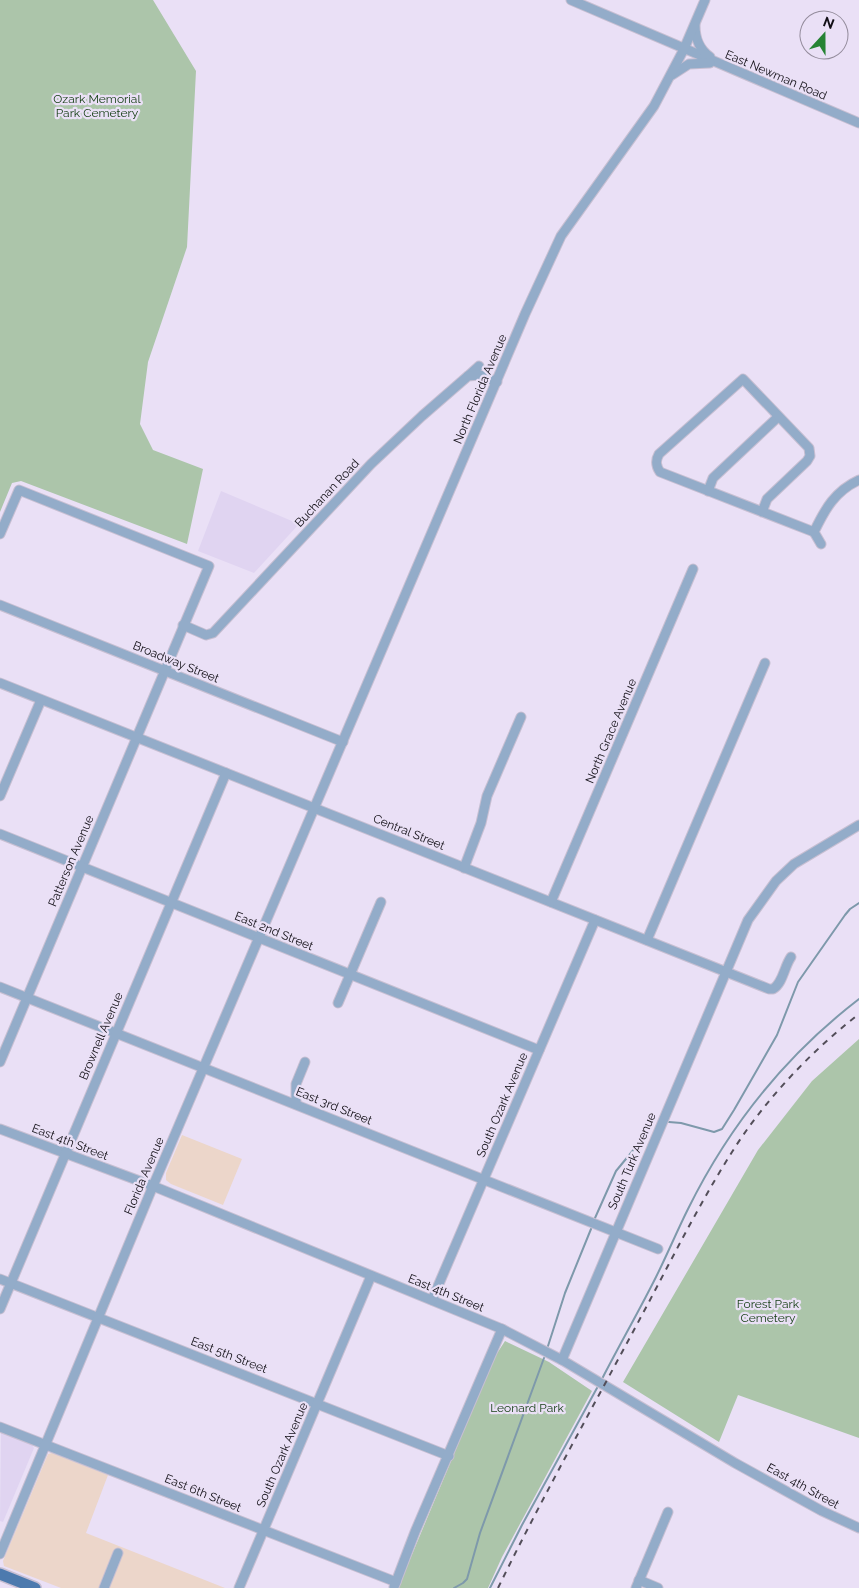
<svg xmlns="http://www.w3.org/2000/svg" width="859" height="1588" font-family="Raleway,sans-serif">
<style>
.commercial{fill:#ecd6ca}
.built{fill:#e0d4f1}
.green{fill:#acc5aa}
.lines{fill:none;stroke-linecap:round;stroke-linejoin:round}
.stream{stroke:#7e99ab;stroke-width:2}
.minor-casing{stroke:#c7bfd2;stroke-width:11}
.major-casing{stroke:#c7bfd2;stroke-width:14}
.minor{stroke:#93acc9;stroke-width:9}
.major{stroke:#4c7aae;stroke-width:11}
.rail{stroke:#534e59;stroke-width:2;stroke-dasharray:6 6;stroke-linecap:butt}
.labels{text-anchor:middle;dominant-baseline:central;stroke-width:4.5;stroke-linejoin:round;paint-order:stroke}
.street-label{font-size:12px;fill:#120f16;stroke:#eae0f6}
.park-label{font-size:12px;fill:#174016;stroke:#eae0f6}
</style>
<rect width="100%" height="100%" fill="#eae0f6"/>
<g class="commercial">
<polygon points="182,1135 242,1159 223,1205 171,1184 166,1180 166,1173"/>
<polygon points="52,1453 108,1475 86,1533 225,1588 61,1588 4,1566 3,1561 48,1454"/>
</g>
<g class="built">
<polygon points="221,491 299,524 254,573 198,551"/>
<polygon points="1,1432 31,1444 34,1448 3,1522 0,1521"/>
</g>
<g class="green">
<polygon points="0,0 153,0 196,71 187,247 148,362 140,424 153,450 203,469 187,544 21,481 12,483 0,512"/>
<polygon points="859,1039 859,1438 738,1395 719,1442 623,1382 758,1150 812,1081"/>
<polygon points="505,1341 549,1362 592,1391 502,1557 488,1588 398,1588 494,1358"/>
</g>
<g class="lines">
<g class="stream">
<polyline points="669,1122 681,1123 714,1132 722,1129 734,1110 777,1035 798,982 845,915 850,909 859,903"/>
<polyline points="595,1218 616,1171 635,1148 646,1129 651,1126"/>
<polyline points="548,1346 565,1293 591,1229"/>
<path d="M603,1377C620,1344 639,1311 656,1277C667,1255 677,1231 688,1209C729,1126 786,1055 859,999"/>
<polyline points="454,1588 463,1583 467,1579 480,1533 544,1358"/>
<polyline points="490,1588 522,1525 597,1388"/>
</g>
<g class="minor-casing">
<g id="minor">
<polyline points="571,0 859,123"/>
<path d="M695,25C695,39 699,49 710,57"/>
<polyline points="672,75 689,64 710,63"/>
<polyline points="468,376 479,366"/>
<polyline points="708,491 713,478 778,417"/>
<path d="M762,512L767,499L807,461L810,456L809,448L743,379L659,454C655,461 656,466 660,472L814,532"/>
<polyline points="0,534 19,490 209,566 0,1062"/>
<path d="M821,544L814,532C825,509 835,491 859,480"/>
<polyline points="0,605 343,742"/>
<polyline points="183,625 206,635 213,633 371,464 422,416 468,376 480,375 497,382"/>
<path d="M0,683L769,989H773C783,983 784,967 791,957"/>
<polyline points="0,796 41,700"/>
<polyline points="0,834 539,1050"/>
<polyline points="464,868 481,823 487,796 521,717"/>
<polyline points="551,902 693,569"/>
<polyline points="647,940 765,663"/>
<polyline points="0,987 658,1249"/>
<polyline points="338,1003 381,902"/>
<polyline points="296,1104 296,1084 305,1062"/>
<polyline points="0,1129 153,1186 502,1329 562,1360 735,1463 822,1511 859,1528"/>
<polyline points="0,1279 449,1456"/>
<polyline points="432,1300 595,920"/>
<polyline points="0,1309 226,773"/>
<polyline points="562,1360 748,920 776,881 794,864 859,825"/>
<polyline points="0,1427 396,1582"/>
<polyline points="0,1554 153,1186 525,314 561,236 654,106 684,49 705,0"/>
<polyline points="639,1580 658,1588"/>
<polyline points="394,1587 415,1532 502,1329"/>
<polyline points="104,1588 118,1553"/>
<polyline points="239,1588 371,1276"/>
<polyline points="636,1588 668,1512"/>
</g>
</g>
<g class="major-casing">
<polyline id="major" points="0,1574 35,1588"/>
</g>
<use href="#minor" class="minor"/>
<use href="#major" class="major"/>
<path class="rail" d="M498,1588C541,1500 589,1414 635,1328C667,1269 696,1209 732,1152C764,1101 811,1051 859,1014"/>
</g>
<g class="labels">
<g class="street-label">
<text transform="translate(776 75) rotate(23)">East Newman Road</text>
<text transform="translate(480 389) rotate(-67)">North Florida Avenue</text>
<text transform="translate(327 493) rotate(-47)">Buchanan Road</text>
<text transform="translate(176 662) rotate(22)">Broadway Street</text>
<text transform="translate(611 731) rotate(-67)">North Grace Avenue</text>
<text transform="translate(409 832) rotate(22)">Central Street</text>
<text transform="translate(71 861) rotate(-67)">Patterson Avenue</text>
<text transform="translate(274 931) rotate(22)">East 2nd Street</text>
<text transform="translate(101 1036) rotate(-67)">Brownell Avenue</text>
<text transform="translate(502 1105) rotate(-67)">South Ozark Avenue</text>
<text transform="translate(334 1106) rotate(22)">East 3rd Street</text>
<text transform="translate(70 1142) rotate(21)">East 4th Street</text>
<text transform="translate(632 1161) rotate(-67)">South Turk Avenue</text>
<text transform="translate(144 1176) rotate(-67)">Florida Avenue</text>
<text transform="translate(446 1293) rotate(22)">East 4th Street</text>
<text transform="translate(229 1355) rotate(21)">East 5th Street</text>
<text transform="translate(282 1455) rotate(-67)">South Ozark Avenue</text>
<text transform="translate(803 1486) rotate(29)">East 4th Street</text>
<text transform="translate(203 1493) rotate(22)">East 6th Street</text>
</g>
<g class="park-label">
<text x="97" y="99">Ozark Memorial<tspan x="97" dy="14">Park Cemetery</tspan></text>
<text x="768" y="1304">Forest Park<tspan x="768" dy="14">Cemetery</tspan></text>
<text x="527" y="1408">Leonard Park</text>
</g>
</g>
<g transform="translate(824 35) rotate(21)"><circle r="24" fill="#eae0f6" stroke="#948c9c"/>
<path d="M0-4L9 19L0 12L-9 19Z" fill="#268334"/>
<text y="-8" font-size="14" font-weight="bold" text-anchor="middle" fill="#120f16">N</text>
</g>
</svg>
